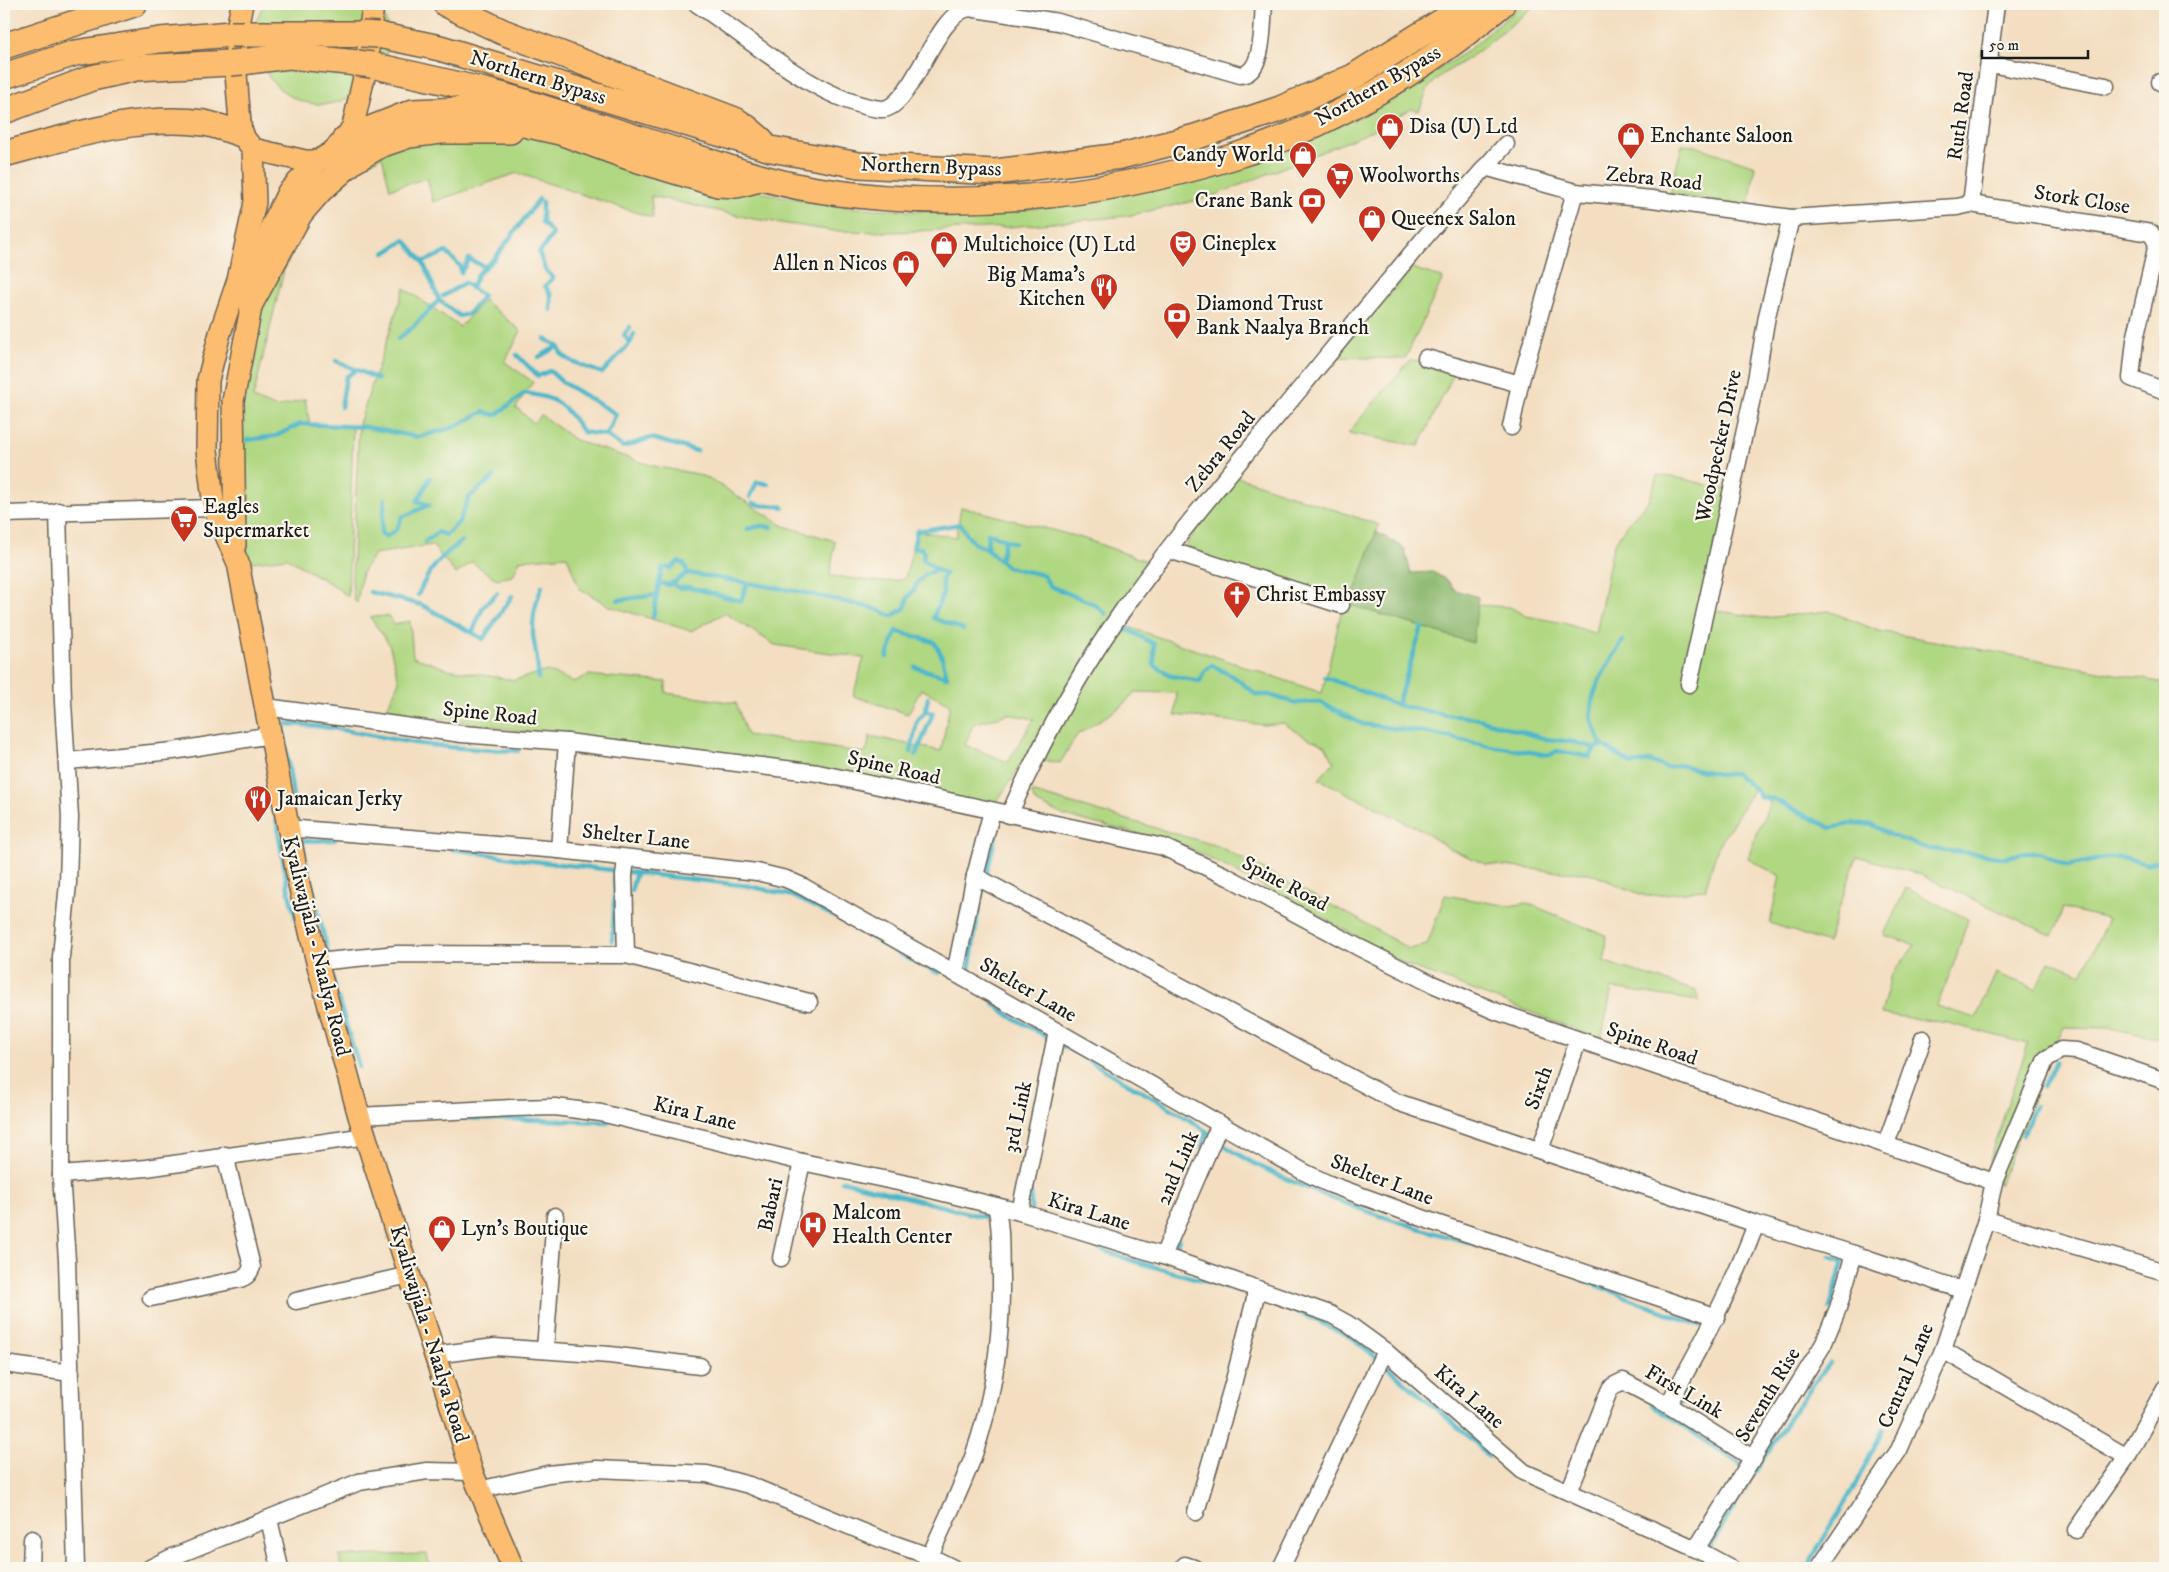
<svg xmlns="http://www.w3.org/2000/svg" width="2169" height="1572" font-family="'IM FELL DW Pica',serif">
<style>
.green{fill:#b0d782;stroke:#667a4f;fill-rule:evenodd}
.forest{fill:#8cb870;stroke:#546a46}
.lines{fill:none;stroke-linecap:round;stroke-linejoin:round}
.stream{stroke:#4cb7c9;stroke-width:4.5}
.minor-casing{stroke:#676056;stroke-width:19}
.major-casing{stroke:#676056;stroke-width:24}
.highway-casing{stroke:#676056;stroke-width:28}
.minor{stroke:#fff;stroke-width:16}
.major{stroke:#fcbd6f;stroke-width:21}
.highway{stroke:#fcbd6f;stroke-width:25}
.highway-bridge-casing{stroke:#676056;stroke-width:28;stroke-linecap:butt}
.highway-bridge{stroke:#fcbd6f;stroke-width:25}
.labels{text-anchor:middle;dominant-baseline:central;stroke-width:4.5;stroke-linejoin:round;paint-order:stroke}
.street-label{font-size:21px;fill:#1c1c1c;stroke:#fbf7ec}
.poi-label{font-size:21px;fill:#1c1c1c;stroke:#fbf7ec;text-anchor:start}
</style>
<rect width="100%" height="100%" fill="#fbf7ec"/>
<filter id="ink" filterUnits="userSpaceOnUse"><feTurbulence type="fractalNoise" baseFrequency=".02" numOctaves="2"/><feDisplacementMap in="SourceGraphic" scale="10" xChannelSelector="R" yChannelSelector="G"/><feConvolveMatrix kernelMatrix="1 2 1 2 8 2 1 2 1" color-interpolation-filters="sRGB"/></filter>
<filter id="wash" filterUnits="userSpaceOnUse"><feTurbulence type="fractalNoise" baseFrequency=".0096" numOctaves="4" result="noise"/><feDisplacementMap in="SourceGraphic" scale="20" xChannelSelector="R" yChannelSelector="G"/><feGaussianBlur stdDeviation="1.12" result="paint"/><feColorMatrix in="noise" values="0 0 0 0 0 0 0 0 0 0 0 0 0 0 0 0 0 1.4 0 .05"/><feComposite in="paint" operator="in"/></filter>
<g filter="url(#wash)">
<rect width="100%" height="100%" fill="#f3dec1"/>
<g class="green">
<path d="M264,4H379C383,14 389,25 389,36C389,54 382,68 370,81C334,122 273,106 258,54C252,37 255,19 264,4Z"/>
<polygon points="1523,4 1537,4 1475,54 1443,74 1428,88 1419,111 1411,109 1363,135 1211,197 1127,216 1009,227 894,232 834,231 754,219 651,196 653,218 517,173 433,202 427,178 390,189 382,156 337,181 314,210 284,270 253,398 277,408 305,399 310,424 353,426 348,597 336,587 287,558 244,563 231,369 309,152 334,136 403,105 715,178 769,194 846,207 917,211 996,212 1058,206 1281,152 1363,115 1403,93 1467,51"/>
<polygon points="1682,145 1695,146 1755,166 1749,207 1670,194"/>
<polygon points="1412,268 1443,278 1405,359 1335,357"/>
<path d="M404,288L460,327L484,300L521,331L505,362L533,382L515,409L517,408L533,423L541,415L575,440L653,466L697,474L712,480L784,526L835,541L830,576L883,582L905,579L917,531L956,537L961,507L1079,537L1152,563L994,806L562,740C504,727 445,716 384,715L399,681L389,644L370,617L388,616L394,624L410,621L413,657L448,669L514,680L547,671L574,682L588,675L666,682V693L736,703L747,735L866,753L870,736L941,751L950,704L921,689L908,714L853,696L864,658L775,645L725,613L691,631L609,606L579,588L567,556L520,560L513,576L496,579L472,562L456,574L432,545L374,554L362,573L357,603L354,600L352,581L359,424ZM1008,714L1034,719L1008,762L965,745L973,724Z"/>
<polygon points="1410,360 1421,361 1455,371 1419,446 1348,433"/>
<polygon points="1232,475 1379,525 1350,605 1473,643 1477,605 1510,607 1526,616 1564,623 1596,634 1613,546 1628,523 1650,499 1657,475 1684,479 1735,492 1712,610 1764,618 1829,611 1879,631 2165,683 2165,1040 2110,1028 2064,1027 2047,1064 1999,1185 1989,1160 2028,1044 1947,1023 1881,1014 1891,976 1915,945 1884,935 1906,888 1968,919 1956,958 1937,1006 1976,1018 1996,973 2036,989 2049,961 2082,974 2108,919 2063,908 2053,936 1921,875 1857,856 1827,943 1770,923 1780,876 1748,859 1756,834 1771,802 1760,797 1754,789 1718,847 1705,890 1645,896 1589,873 1559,872 1485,864 1448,848 1423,831 1319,779 1334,762 1325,745 1307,738 1283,723 1264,725 1175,715 1177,693 1135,692 1122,706 1077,735 1060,763 1041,760 1083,686 1123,625 1322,693 1342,609 1349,605 1182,551"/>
<polygon points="1031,792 1218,846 1356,918 1409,949 1427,945 1445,895 1509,906 1527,903 1607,936 1605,962 1696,991 1699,1001 1612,988 1601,1039 1407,965 1312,911 1183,845 1065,816 1035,802"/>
<polygon points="427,1554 430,1568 341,1568 339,1556"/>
</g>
<polygon class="forest" points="1376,532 1404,548 1411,573 1433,572 1448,581 1455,590 1478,597 1473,643 1350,605"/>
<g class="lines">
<g class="stream">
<polyline points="542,202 542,222 553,234 539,253 545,269 553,278 545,286 551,295 551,310"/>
<polyline points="385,253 405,240 423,262 439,300 459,316 468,314 483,296 465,283 443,296"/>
<polyline points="423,262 446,252 460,266 461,272"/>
<polyline points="461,272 469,259 485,267 495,258 539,199"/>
<polyline points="471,288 478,274 485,267"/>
<polyline points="630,327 624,335 630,343"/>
<polyline points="398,339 414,326 439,300"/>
<polyline points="545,339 558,346 562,355 573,362 602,373 630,343 634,334"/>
<polyline points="517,355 538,376 550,371 562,382 616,414 606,435"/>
<polyline points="539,357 558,346"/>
<polyline points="336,361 378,379"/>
<polyline points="341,407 346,377 356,370"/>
<path d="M247,440L276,436L300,424L365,427L418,437L455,427L483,412L496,415L525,393C559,398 563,404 583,432L606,435L623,447L651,438L697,451"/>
<polyline points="750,497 757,482 768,484"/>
<polyline points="385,499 381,534 386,537 397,529 402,517 429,505 417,501 430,478"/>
<path d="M753,503C764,508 772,504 783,507"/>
<polyline points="747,529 761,526 772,527"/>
<polyline points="425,542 438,532 446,535 459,522 469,497 494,477"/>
<polyline points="987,549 988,533 1014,543"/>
<polyline points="1000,560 1005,540"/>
<polyline points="937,570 945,574 942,579 943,593 933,618 963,629"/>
<polyline points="688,573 669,585 659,583 662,568 671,568 678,562 684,564 688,573 801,592 873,608 892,616 905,608 908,597 915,589 917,583 926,574 937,570 923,560 924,553 921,548 913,548 917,531 961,524 967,535 974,543 987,549 1007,567 1043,575 1050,586 1094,604 1106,614"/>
<polyline points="675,582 675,586 680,588 689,587 741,601 747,584"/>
<polyline points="370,592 422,605 483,639 512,596"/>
<path d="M418,595C429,569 440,557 462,541"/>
<polyline points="618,600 656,595"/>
<polyline points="653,617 659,583"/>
<polyline points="1121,626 1154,644 1154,665 1172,676 1200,681 1204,671 1212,665 1234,677 1257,695 1269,695 1295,703 1320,702 1362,724 1429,733 1490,746 1550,755 1557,751 1590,757 1595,748 1602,745 1632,764 1650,761 1667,768 1679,765 1722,775 1735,773 1756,790 1760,797 1773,799 1831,828 1855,823 1873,825 1890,835 1928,849 1947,850 2005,858 2021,853 2041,853 2068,866 2105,858 2127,858 2146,864 2165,860"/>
<polyline points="472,633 483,607 497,593"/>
<polyline points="887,657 896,631 934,642 941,654 947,677 915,667"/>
<polyline points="1325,677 1397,705 1446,715 1475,718 1546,739 1574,742 1595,748"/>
<path d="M538,678C539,663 535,650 533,635C532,619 536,601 542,586"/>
<polyline points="1397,705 1422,627"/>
<path d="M286,742L282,724C327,724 370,736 415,743C449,748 484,750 518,751"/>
<path d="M1602,745C1599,739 1595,731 1593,724C1584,696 1609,663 1623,641"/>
<polyline points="286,748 294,803"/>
<polyline points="911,752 917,721 925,712 928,698"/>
<polyline points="916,755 933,713 925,712"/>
<polyline points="273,801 289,894 298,926"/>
<polyline points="2161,825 2165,827"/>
<polyline points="301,840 329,957"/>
<polyline points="301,841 335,840"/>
<polyline points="452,849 533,861 620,871"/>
<polyline points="628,872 749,886 793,896 836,917 911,960 939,973"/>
<polyline points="631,891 636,873"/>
<polyline points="612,941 615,892 614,870"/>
<polyline points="330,964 335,989"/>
<polyline points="969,971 980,901 998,825"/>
<polyline points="338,998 359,1067"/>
<polyline points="994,1004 1010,1016 1051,1039"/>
<path d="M1057,1043C1078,1052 1095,1065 1115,1076C1147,1095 1181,1112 1211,1135"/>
<polyline points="2043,1087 2056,1062"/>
<polyline points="465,1118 608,1122"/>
<polyline points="2023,1135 2035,1106"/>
<path d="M1217,1140C1248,1163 1283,1178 1319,1193C1370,1214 1422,1230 1475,1244"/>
<polyline points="1202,1148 1206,1131"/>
<polyline points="842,1181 996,1220"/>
<polyline points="1031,1193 1031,1209"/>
<polyline points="1097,1248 1133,1261 1241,1291"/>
<polyline points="1174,1251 1179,1239"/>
<polyline points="1580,1279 1682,1319 1706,1326"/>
<polyline points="1260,1298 1307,1316 1353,1338 1472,1439 1488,1456"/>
<polyline points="1830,1308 1843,1261 1830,1256"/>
<polyline points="1710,1344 1722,1323"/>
<polyline points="1682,1402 1683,1391"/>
<polyline points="1652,1405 1743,1466"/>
<path d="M1708,1551C1745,1486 1784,1422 1829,1363"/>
<polyline points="1806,1568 1852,1491 1883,1429"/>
</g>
</g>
</g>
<g filter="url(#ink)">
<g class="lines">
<g class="minor-casing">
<g id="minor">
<path d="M697,4C750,38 817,101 880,109C911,113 934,14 969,8L1058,22L1240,75C1265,74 1262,22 1264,4"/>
<polyline points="1990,64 2106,86"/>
<polyline points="2160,82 2165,82"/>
<polyline points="1485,167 1575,192"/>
<polyline points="1971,204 1996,4"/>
<polyline points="1426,358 1520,384"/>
<polyline points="1511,427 1520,384 1575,192 1652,199 1791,218 1957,207 1971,204 2151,233 2157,244 2135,340 2131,378 2165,391"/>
<polyline points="58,511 63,702 70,817 68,883 61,957 61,1175 67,1260 76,1568"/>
<polyline points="4,514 214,508"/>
<polyline points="1169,550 1341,605"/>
<polyline points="1689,684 1756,380 1767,316 1791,218"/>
<polyline points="266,707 462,734 567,742 818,773 1163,847 1228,877 1358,947 1430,983 1495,1011 1994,1182"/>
<polyline points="68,761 173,751 271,735"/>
<path d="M1009,815C1040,745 1077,676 1121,613C1176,535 1239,462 1300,389C1368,306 1435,223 1506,144"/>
<polyline points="287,828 559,850 757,872 786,879 802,886 1304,1172 1329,1184 1436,1223 1717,1317"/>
<polyline points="559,850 567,742"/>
<polyline points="975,876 1397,1102 1756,1224 1854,1254 1962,1290"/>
<polyline points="626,955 624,876 626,858"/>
<polyline points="317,962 397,954 626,955 809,1002"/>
<polyline points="955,973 975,876 992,811"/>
<polyline points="359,1116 512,1108 555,1107 601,1113 802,1162 912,1185 1020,1212 1163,1256 1330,1314 1348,1324 1385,1351 1524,1472 1696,1549 1731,1568"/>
<polyline points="1886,1144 1923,1039"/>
<polyline points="1540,1150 1578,1041"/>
<polyline points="61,1175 146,1168 366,1136"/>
<polyline points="1020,1212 1057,1031"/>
<polyline points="1986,1220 2165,1272"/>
<polyline points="1163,1256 1220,1124"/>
<polyline points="781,1258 802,1162"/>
<path d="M151,1298L240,1279C247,1277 249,1274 252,1267L225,1155"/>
<polyline points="296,1301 409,1275"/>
<polyline points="545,1350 555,1216"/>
<polyline points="1943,1350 2127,1457"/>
<polyline points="434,1355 495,1347 610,1355 700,1366"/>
<polyline points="4,1364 71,1373"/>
<path d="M1668,1405C1701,1345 1732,1289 1756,1224"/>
<polyline points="479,1490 548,1474 597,1469 707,1474 749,1485 883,1540 929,1556 953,1568"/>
<polyline points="1569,1492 1609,1391 1613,1386 1623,1381 1668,1405 1754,1459"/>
<polyline points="1196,1512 1233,1384 1255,1299 1255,1288"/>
<polyline points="269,1519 280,1568"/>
<polyline points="2076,1530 2127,1457 2165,1388"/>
<polyline points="1696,1549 1823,1345 1838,1308 1854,1254"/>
<polyline points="31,1568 32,1539"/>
<polyline points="150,1568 170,1558 359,1482 427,1471 472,1472"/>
<path d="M925,1568C940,1531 959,1495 973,1457C994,1398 1002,1339 1001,1277C1000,1253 1002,1229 996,1206"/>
<polyline points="1184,1568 1185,1565 1194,1568"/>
<polyline points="1281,1568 1385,1351"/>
<polyline points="1819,1568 1899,1450 1943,1350 1986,1220 1994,1182 2046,1059 2061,1050 2077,1051 2165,1081"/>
</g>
</g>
<g class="major-casing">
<g id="major">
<polyline points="242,4 236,34 236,74 241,134 253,149 305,161 318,161 331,153 345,139 353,126 366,68 373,4"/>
<polyline points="253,149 255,202 238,280 220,333 208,380 207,450 214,508 238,563 299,884 317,962 359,1116 472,1472 513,1568"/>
<polyline points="235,545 233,401 259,266 272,225 288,192 318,161"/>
</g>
</g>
<g class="highway-casing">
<g id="highway">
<polyline points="446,4 503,32 735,120 747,128 761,140"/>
<polyline points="244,34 362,34"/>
<polyline points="378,35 440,48 771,149 859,165 995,172 1121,156 1195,137 1280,109 1353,77 1444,20 1466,4"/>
<polyline points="4,46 134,4"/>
<polyline points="242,62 289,56 357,63"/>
<path d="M372,65C421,77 470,86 518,100C575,118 632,137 690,155C729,168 770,182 811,189C950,212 1098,199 1232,157C1328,127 1426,69 1502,4"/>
<polyline points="4,76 75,53 160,40 231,34"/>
<polyline points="4,111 92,78 136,68 230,63"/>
<polyline points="345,139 413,112 461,110 560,132 629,157 718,184 737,185 756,180"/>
<path d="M4,154C68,137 137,114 204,123C216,125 229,130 241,134"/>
<polyline points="251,302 300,213 319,191 353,161 380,145 409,135 441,131 510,131"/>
</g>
</g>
<use href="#minor" class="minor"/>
<use href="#major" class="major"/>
<use href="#highway" class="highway"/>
<g class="highway-bridge-casing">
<g id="highway-bridge">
<polyline points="231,34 244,34"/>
<polyline points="362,34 378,35"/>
<polyline points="230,63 242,62"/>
<polyline points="357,63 372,65"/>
</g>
</g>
<use href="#highway-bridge" class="highway-bridge"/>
</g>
</g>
<defs>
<g id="shop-pin" transform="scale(1.4375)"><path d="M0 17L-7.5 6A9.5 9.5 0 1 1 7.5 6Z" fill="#c8321e" stroke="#fbf7ec"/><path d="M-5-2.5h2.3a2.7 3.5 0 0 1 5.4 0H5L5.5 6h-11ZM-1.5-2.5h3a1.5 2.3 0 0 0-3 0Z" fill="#fff"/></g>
<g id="supermarket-pin" transform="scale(1.4375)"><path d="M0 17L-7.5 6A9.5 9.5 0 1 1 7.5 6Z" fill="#c8321e" stroke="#fbf7ec"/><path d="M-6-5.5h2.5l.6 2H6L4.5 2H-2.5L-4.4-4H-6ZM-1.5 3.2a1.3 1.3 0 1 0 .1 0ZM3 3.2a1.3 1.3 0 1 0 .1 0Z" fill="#fff"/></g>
<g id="bank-pin" transform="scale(1.4375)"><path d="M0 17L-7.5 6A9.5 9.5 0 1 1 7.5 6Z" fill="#c8321e" stroke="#fbf7ec"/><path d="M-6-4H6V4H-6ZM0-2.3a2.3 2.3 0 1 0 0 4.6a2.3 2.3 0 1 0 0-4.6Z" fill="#fff"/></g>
<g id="theatre-pin" transform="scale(1.4375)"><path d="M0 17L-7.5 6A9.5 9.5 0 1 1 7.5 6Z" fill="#c8321e" stroke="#fbf7ec"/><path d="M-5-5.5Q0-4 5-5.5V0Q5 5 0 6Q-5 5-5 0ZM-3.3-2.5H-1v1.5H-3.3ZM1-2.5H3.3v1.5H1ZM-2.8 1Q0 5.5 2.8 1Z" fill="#fff"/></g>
<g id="restaurant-pin" transform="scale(1.4375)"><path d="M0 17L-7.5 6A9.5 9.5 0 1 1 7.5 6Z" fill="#c8321e" stroke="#fbf7ec"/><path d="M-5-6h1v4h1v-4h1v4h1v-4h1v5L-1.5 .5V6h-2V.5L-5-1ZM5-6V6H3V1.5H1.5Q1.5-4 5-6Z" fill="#fff"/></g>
<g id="church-pin" transform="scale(1.4375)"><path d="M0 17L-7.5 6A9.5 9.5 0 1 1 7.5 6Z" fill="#c8321e" stroke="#fbf7ec"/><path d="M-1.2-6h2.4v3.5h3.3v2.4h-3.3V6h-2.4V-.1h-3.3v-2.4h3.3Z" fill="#fff"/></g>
<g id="hospital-pin" transform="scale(1.4375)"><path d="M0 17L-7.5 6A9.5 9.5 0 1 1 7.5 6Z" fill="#c8321e" stroke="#fbf7ec"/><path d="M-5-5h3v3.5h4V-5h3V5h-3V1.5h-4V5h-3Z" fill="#fff"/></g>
</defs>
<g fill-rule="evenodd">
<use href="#shop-pin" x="1390" y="127"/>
<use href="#shop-pin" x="1631" y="136"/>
<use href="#shop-pin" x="1303" y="155"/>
<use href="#supermarket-pin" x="1340" y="176"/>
<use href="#bank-pin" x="1312" y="201"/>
<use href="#shop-pin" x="1372" y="219"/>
<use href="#theatre-pin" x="1183" y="244"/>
<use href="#shop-pin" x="944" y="245"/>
<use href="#shop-pin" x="906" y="264"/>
<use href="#restaurant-pin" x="1104" y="287"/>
<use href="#bank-pin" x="1177" y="316"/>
<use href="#supermarket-pin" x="184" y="519"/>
<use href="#church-pin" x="1237" y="595"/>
<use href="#restaurant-pin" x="258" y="799"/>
<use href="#hospital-pin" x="813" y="1225"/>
<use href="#shop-pin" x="442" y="1229"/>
</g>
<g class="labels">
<g class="street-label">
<text transform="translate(538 78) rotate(17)">Northern Bypass</text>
<text transform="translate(1378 86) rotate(-30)">Northern Bypass</text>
<text transform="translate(1961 116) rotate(-82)">Ruth Road</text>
<text transform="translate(931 167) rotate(2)">Northern Bypass</text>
<text transform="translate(1654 179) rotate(6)">Zebra Road</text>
<text transform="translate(2082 200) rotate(9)">Stork Close</text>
<text transform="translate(1719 446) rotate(-78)">Woodpecker Drive</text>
<text transform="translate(1221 452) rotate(-51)">Zebra Road</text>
<text transform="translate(490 714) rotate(6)">Spine Road</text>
<text transform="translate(894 768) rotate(13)">Spine Road</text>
<text transform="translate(636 837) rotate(6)">Shelter Lane</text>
<text transform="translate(1285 884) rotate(28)">Spine Road</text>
<text transform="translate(316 946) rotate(76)">Kyaliwajjala - Naalya Road</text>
<text transform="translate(1028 990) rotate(30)">Shelter Lane</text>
<text transform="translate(1652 1044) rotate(19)">Spine Road</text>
<text transform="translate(1539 1088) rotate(-70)">Sixth</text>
<text transform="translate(695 1114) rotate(14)">Kira Lane</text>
<text transform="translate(1018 1117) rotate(-78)">3rd Link</text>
<text transform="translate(1178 1168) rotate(-67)">2nd Link</text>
<text transform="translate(1382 1180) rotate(21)">Shelter Lane</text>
<text transform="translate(771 1205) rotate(-78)">Babari</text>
<text transform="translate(1089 1212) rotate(17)">Kira Lane</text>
<text transform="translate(429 1334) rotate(73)">Kyaliwajjala - Naalya Road</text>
<text transform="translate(1906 1376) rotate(-67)">Central Lane</text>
<text transform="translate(1684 1392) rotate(30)">First Link</text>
<text transform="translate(1768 1395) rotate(-59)">Seventh Rise</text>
<text transform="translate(1469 1397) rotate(41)">Kira Lane</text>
</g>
<g class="poi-label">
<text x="1409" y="127">Disa (U) Ltd</text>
<text x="1650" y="136">Enchante Saloon</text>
<text x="1284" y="155" text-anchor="end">Candy World</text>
<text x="1359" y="176">Woolworths</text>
<text x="1293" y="201" text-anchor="end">Crane Bank</text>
<text x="1391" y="219">Queenex Salon</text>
<text x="1202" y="244">Cineplex</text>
<text x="963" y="245">Multichoice (U) Ltd</text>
<text x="887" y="264" text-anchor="end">Allen n Nicos</text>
<text x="1085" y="275" text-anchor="end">Big Mama’s<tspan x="1085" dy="24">Kitchen</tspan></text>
<text x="1196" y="304">Diamond Trust<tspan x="1196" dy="24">Bank Naalya Branch</tspan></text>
<text x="203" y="507">Eagles<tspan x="203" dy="24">Supermarket</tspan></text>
<text x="1256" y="595">Christ Embassy</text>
<text x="277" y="799">Jamaican Jerky</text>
<text x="832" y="1213">Malcom<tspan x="832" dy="24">Health Center</tspan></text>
<text x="461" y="1229">Lyn's Boutique</text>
</g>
</g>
<rect width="2169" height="1572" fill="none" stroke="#fbf7ec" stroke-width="20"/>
<path d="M1982 50v8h106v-8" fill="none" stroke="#1c1c1c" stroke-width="2.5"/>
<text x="1989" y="50" font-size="15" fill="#1c1c1c" stroke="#fbf7ec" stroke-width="4" paint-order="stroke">50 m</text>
</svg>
